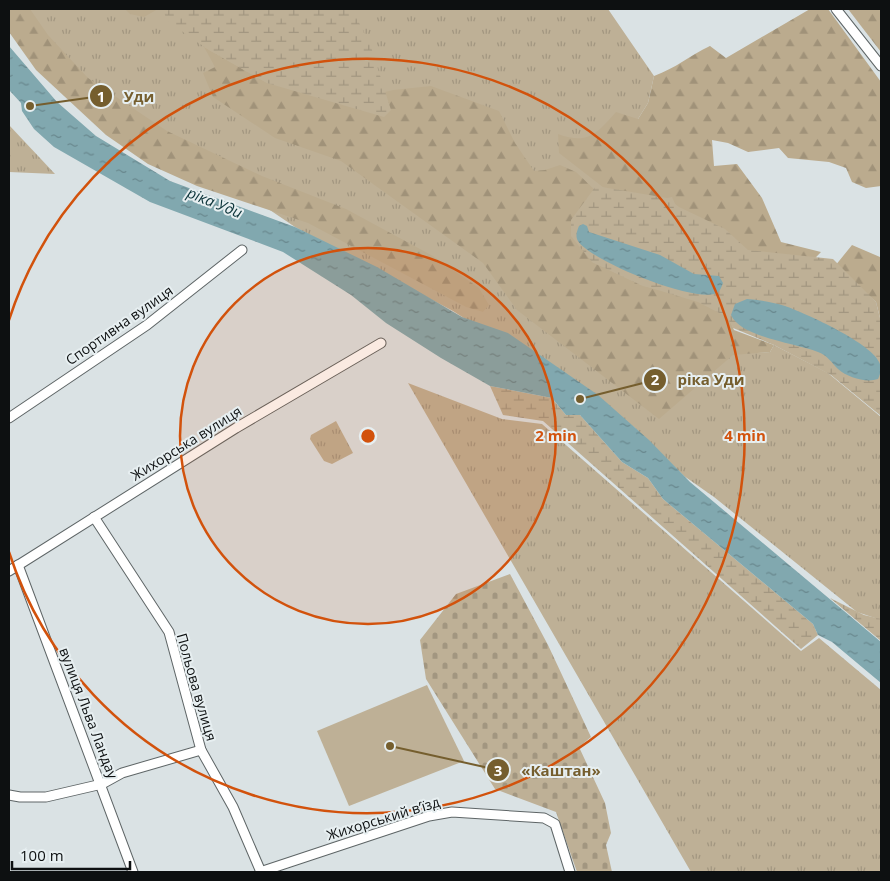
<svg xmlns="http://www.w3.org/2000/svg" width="890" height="881" font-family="'Open Sans',sans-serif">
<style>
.grass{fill:url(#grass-tufts)}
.forest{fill:url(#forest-firs)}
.wetland{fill:url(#wetland-marsh)}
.cemetery{fill:url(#cemetery-stones)}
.garden{fill:#beb096}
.water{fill:url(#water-ripples)}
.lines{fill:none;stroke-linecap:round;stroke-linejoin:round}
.minor-casing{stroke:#5e6566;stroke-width:11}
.minor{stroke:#fff;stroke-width:9}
.ring{fill:none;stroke:#d2520c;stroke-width:2.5}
.labels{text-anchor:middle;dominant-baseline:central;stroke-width:4;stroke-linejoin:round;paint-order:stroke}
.street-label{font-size:14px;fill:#0d1011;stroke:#e7eff1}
.water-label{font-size:15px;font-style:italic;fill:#0c343a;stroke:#e7eff1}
.centre{fill:#d2520c;stroke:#e7eff1;stroke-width:2.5}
.ring-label{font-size:15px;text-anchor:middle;font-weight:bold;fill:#d2520c;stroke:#e7eff1;stroke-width:4;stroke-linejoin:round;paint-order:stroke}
.leader{fill:none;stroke:#755e2e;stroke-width:2}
.callout-dot{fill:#755e2e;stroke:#e7eff1;stroke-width:2}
.mark-label{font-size:15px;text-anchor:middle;font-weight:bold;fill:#fff}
.callout-label{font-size:15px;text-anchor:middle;font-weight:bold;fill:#755e2e;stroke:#e7eff1;stroke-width:4;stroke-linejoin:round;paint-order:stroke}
</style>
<defs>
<pattern id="grass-tufts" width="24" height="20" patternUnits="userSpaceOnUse" patternTransform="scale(1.25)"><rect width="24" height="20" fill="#beb096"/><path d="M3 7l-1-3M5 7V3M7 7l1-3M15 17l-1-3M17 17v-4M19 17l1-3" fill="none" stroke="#a29680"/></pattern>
<pattern id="forest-firs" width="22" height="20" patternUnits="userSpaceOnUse" patternTransform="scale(1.25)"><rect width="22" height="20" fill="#bbab8e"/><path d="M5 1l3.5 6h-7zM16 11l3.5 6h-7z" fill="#a09279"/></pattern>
<pattern id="wetland-marsh" width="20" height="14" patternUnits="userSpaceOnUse" patternTransform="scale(1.25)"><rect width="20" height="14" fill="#beb096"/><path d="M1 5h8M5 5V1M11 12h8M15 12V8" fill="none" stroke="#a29680"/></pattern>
<pattern id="cemetery-stones" width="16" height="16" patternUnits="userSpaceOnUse" patternTransform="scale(1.25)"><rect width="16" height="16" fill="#beb096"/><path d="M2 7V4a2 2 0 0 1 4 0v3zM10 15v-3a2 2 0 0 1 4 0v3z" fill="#a29680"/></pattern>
<pattern id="water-ripples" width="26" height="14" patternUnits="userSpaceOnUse" patternTransform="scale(1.25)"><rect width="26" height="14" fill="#81a8af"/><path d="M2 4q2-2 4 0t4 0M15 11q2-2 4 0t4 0" fill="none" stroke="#68878d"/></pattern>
</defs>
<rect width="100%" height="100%" fill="#dae2e4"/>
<g class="grass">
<polygon points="26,9 608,9 654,76 648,103 638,119 692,198 731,315 733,330 733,354 770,352 774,345 828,373 881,417 881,620 857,612 714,497 684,476 634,427 453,311 295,227 77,80"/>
<polygon points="9,125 55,174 9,172"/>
<polygon points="408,383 502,419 542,424 801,651 819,638 881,690 881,872 691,872"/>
<polygon points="336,421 353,453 332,464 324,461 310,439 311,435"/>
</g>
<g class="forest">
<polygon points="9,9 30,9 48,35 88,78 167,131 262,176 346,209 433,256 479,288 489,305 483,312 466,307 308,223 197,186 148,164 106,135 36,70 9,32"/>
<polygon points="125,9 158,9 144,17 130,14"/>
<path d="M810,9H828L881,82V186L866,188L852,182L846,168L829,162L788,158L779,148L748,152L728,143L712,140L714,166L737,164L762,198L781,242L821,252L795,279L755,290L680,215L672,197L648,202L630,194L604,188L559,153L558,134C588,145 596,134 616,112L638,119L648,103L654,76C676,68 689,56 710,46L726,58Z"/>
<polygon points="848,9 881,9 881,52"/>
<polygon points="204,47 267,83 369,96 393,90 431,86 499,111 515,143 534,171 545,170 560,165 576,172 596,191 592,262 643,286 702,300 727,314 734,330 774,345 770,352 733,355 659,419 517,310 483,263 341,161 275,138 213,97 203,73 215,67"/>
<polygon points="852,245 880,257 881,322 876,302 835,266"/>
</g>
<g class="wetland">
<polygon points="163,9 352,9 370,44 391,110 384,117 267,83 209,50 167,21"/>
<polygon points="596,186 667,198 679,207 725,229 748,250 833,259 876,302 881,322 881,416 831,375 774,345 733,328 727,317 698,302 641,285 592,262 571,236 571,220"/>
<polygon points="490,386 552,398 566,415 580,415 622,462 648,478 663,499 813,624 818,635 801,649 543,421 503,415"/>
<polygon points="830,598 864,615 881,619 881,641"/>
</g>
<polygon class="cemetery" points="510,574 548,645 591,737 579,747 605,803 611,833 606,845 612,872 577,872 556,812 495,789 426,679 420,640 456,594"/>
<polygon class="garden" points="427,685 464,761 349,806 317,731"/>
<g class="water">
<polygon points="9,46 57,102 96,136 170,181 295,227 377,267 462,317 508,333 598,395 649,440 690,482 881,642 881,683 832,642 818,635 813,624 663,499 648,478 622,462 580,415 566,415 552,398 490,386 441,358 386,323 351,295 283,252 150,202 54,147 34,129 22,111 21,103 9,90"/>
<path d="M583,224L587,226L589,232L660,255L694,274L719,276L723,283C721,288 720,292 714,294C690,301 591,261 578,241C575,236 577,231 579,226Z"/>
<path d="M747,299C760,300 772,302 785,306C805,313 874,344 880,364C882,369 880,375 878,379C867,383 848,378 838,369C831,362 828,356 818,352C795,343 740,337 731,315L735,304Z"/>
</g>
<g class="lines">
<g class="minor-casing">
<g id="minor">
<polyline points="836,9 881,66"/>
<polyline points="9,418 147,325 242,250"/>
<polyline points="94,517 169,632 201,750 233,807 261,872"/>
<polyline points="18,565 133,872"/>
<polyline points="9,571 236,428 381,343"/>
<polyline points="9,795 20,797 46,797 102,784 122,773 201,750"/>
<polyline points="260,872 429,816 452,812 544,818 555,824 570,872"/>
</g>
</g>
<use href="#minor" class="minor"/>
</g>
<circle cx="368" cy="436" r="188" fill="#d2520c" fill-opacity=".12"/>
<g class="ring">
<circle cx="368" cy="436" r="188"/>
<path d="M9 320A377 377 0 1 1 9 552"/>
</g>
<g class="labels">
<g class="street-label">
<text transform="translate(119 325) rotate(-35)">Спортивна вулиця</text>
<text transform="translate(186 443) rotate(-32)">Жихорська вулиця</text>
<text transform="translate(197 687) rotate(74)">Польова вулиця</text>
<text transform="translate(89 713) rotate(69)">вулиця Льва Ландау</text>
<text transform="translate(383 818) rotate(-17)">Жихорський в’їзд</text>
</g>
<g class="water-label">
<text transform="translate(215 202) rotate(22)">ріка Уди</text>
</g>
</g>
<circle cx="368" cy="436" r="8" class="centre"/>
<g class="ring-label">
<text x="556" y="441">2 min</text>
<text x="745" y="441">4 min</text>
</g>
<path class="leader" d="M30 106L101 96M580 399L655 380M390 746L498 770"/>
<g class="callout-dot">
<circle cx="30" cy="106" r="5"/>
<circle cx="580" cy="399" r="5"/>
<circle cx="390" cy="746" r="5"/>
<circle cx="101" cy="96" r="12"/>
<circle cx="655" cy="380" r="12"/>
<circle cx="498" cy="770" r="12"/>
</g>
<g class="mark-label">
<text x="101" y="102">1</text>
<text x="655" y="385">2</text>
<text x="498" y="776">3</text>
</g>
<g class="callout-label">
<text x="139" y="102">Уди</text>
<text x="711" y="385">ріка Уди</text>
<text x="561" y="776">«Каштан»</text>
</g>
<rect width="890" height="881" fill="none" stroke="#0d1011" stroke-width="20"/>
<path d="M12 861v8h118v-8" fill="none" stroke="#0d1011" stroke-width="2.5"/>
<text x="20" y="861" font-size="15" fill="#0d1011" stroke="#e7eff1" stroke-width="4" paint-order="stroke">100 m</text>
</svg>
